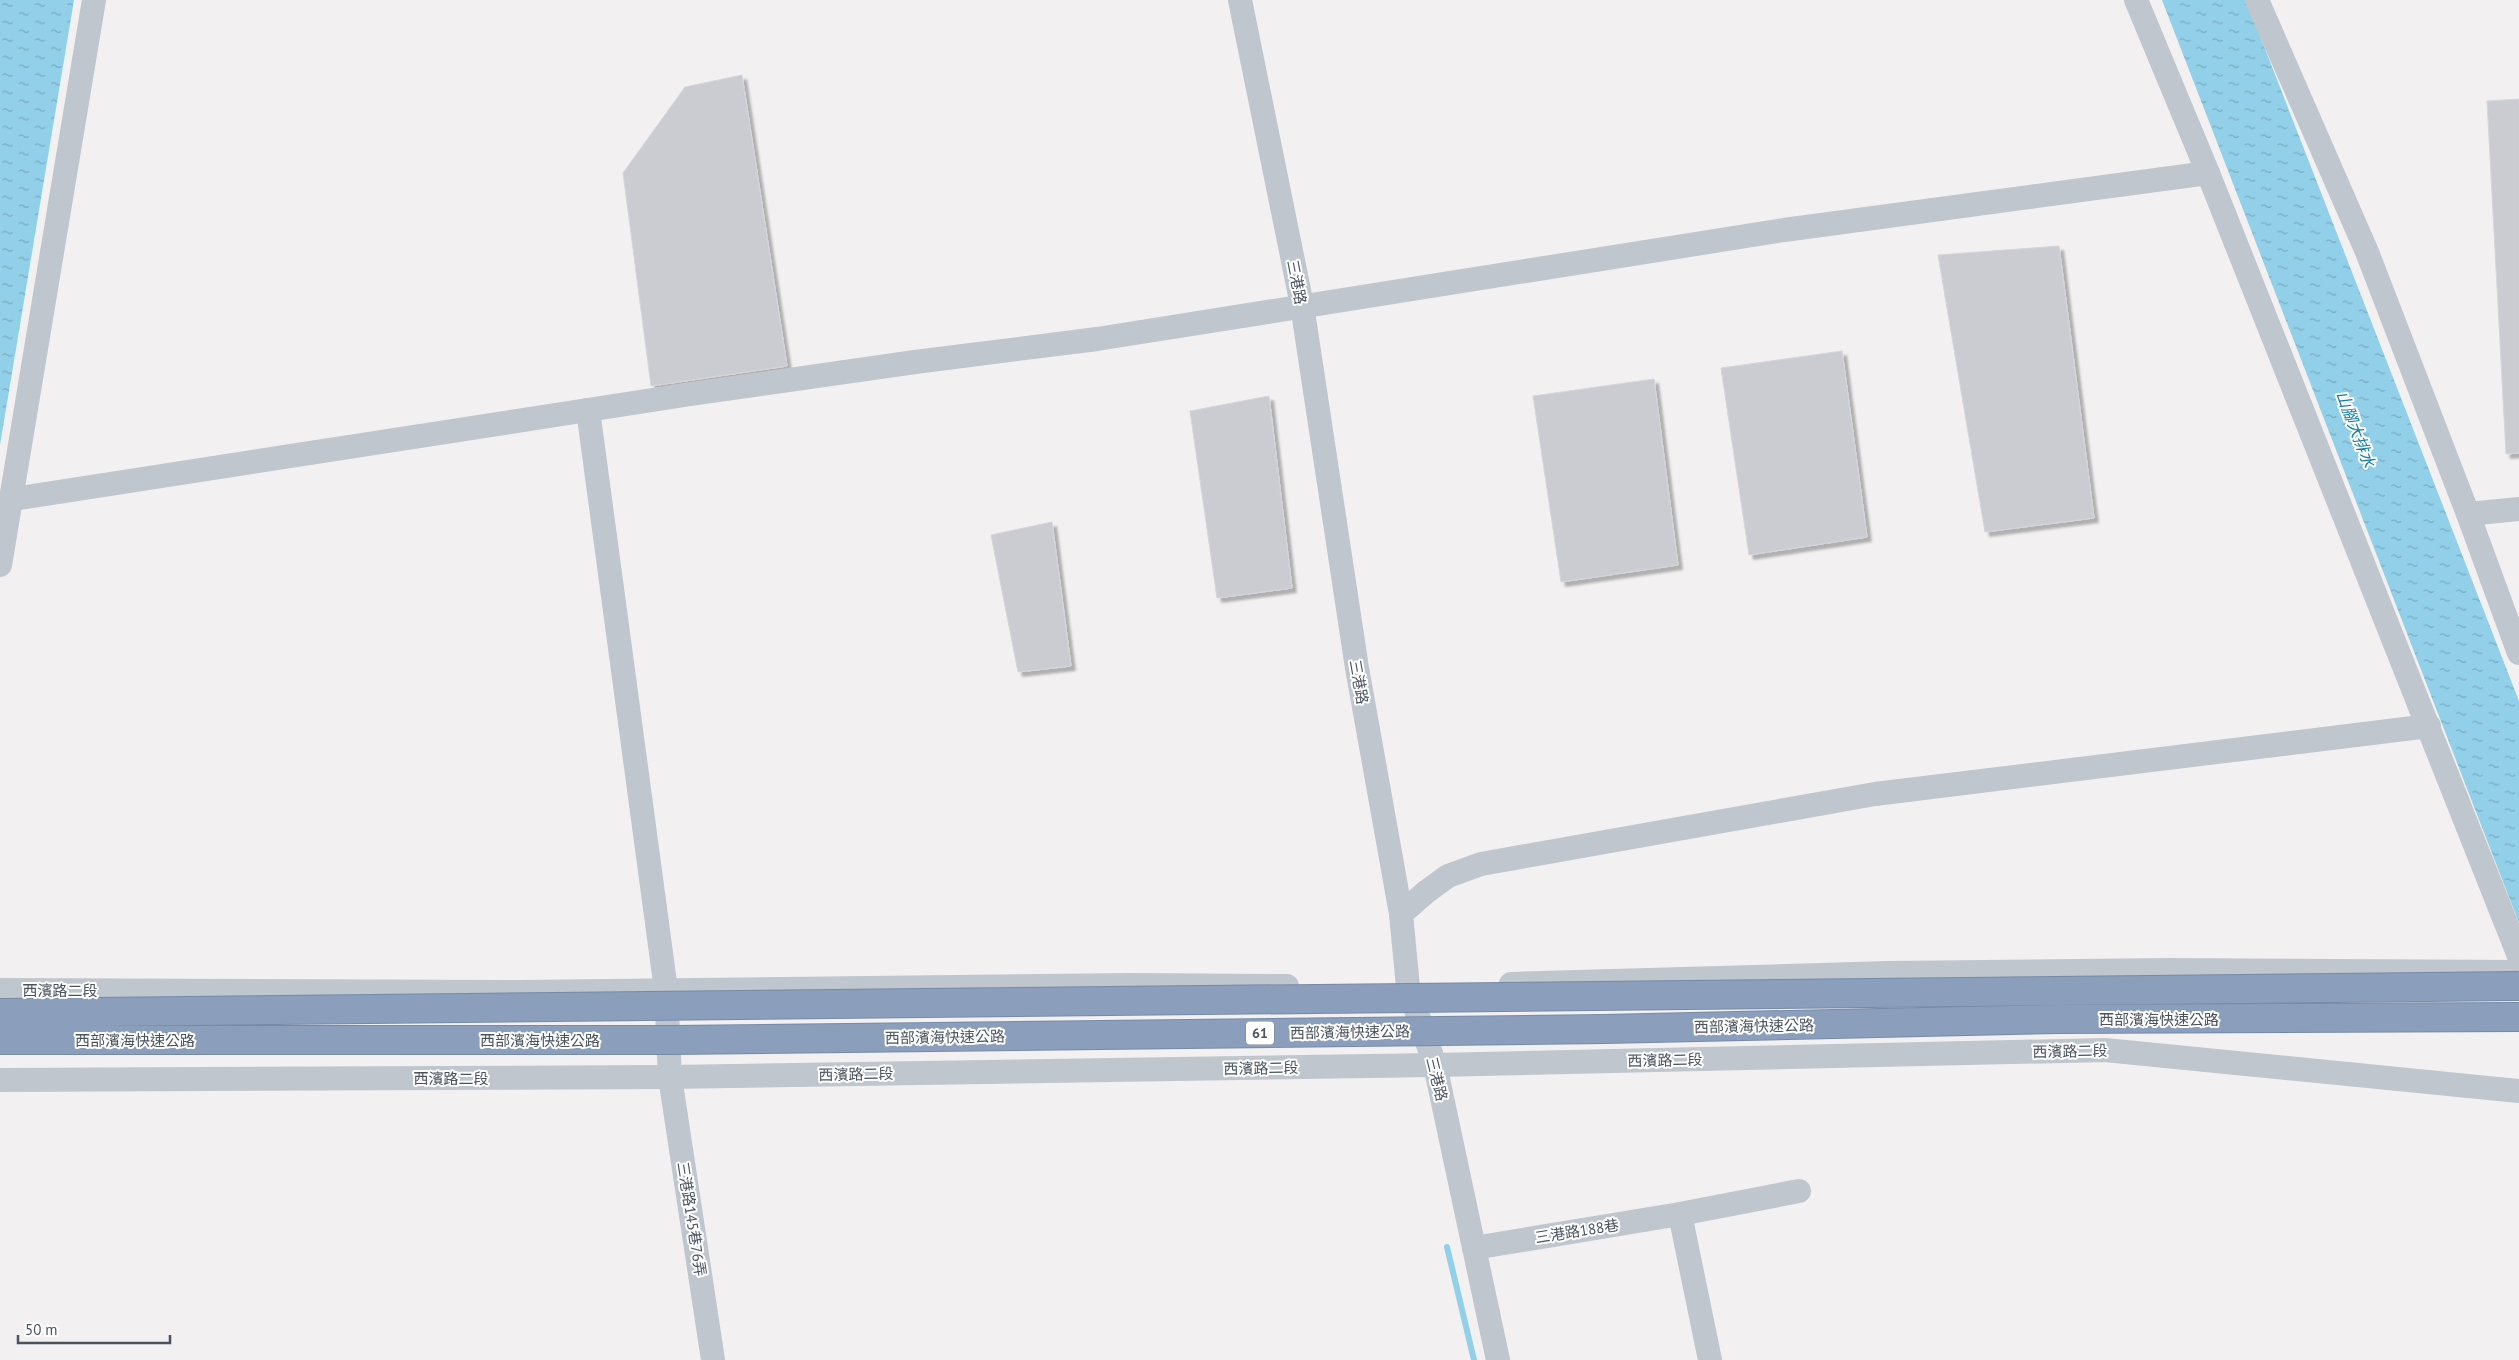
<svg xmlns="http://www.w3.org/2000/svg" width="2519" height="1360" font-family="'PT Sans','Noto Sans TC',sans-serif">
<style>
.water{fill:url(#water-ripples)}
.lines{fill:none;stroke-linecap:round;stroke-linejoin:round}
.stream{stroke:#91d0e8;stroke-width:6}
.building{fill:#caccd2;stroke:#d4d6db;filter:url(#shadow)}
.minor{stroke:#bfc6ce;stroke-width:24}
.highway-bridge-casing{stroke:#768aa8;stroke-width:30;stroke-linecap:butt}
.highway-bridge{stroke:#8b9fbc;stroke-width:28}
.labels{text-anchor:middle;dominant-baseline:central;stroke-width:4;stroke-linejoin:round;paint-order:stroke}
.shield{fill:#fff;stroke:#80868e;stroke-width:1}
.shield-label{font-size:14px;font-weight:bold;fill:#49525d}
.street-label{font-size:15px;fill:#49525d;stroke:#fff}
.water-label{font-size:16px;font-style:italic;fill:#147ca4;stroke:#fff}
</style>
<defs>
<pattern id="water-ripples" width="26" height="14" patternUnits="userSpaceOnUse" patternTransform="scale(1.25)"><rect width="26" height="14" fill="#91d0e8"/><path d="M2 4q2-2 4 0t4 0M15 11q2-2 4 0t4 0" fill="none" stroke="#78abbf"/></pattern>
<filter id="shadow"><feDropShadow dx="4.5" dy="4.5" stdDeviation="1" flood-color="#0004"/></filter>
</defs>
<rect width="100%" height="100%" fill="#f2f0f0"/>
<g class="water">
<polygon points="0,0 74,0 0,445"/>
<polygon points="2162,0 2246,0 2519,701 2519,923"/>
</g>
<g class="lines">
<polyline class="stream" points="1447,1247 1474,1360"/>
</g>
<g class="building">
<polygon points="742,75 787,366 651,386 623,173 685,87"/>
<polygon points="2519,99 2519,453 2506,454 2487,101"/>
<polygon points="2059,246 2094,518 1985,532 1938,255"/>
<polygon points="1842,351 1867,537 1749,555 1721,368"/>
<polygon points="1654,379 1678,565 1561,582 1533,396"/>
<polygon points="1269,396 1292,588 1217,598 1190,411"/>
<polygon points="1052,522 1071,666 1018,672 991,535"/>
</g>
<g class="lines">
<g class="minor">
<polyline points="1240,0 1302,305 1357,668 1401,914 1408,987 1435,1065 1498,1360"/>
<polyline points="2136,0 2208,173 2519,956"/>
<polyline points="2257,0 2367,252 2468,514 2519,653"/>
<polyline points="588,410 666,990 670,1077 713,1360"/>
<polyline points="13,499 691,394 915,362 1097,339 1784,230 2208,173"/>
<polyline points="2468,514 2519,509"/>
<polyline points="0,565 94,0"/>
<polyline points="1401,914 1426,892 1448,876 1481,864 1875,794 2429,726"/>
<polyline points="1511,984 1887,973 2169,970 2519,972"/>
<polyline points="0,990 518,992 1134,985 1287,986"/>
<polyline points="0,1080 670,1077 1435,1065 2105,1050 2519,1091"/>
<polyline points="1680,1214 1710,1360"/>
<polyline points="1474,1248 1680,1214 1799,1191"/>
</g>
<g class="highway-bridge-casing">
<g id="highway-bridge">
<polyline points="0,1013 2519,986"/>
<polyline points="0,1040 673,1040 1604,1029 2058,1019 2519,1017"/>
</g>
</g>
<use href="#highway-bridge" class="highway-bridge"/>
</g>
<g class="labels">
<rect class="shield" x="1246" y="1021.5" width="28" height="23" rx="4"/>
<g class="shield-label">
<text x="1260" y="1033">61</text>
</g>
<g class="street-label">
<text transform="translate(1297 282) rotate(79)">三港路</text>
<text transform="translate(1359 682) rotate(80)">三港路</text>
<text x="60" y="990">西濱路二段</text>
<text x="2159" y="1019">西部濱海快速公路</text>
<text transform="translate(1754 1026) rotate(-1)">西部濱海快速公路</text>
<text transform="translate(1350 1032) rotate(-1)">西部濱海快速公路</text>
<text transform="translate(945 1037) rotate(-1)">西部濱海快速公路</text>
<text x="135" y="1040">西部濱海快速公路</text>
<text x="540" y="1040">西部濱海快速公路</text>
<text transform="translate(2070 1051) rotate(-1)">西濱路二段</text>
<text transform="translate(1665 1060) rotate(-1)">西濱路二段</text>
<text transform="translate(1261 1068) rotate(-1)">西濱路二段</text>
<text transform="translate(856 1074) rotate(-1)">西濱路二段</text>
<text x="451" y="1078">西濱路二段</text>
<text transform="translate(1437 1079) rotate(76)">三港路</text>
<text transform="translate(692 1219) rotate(81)">三港路145巷76弄</text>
<text transform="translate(1577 1231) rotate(-9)">三港路188巷</text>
</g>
<g class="water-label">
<text transform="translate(2356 429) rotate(69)">山腳大排水</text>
</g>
</g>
<path d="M18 1335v8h152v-8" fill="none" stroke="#49525d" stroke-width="2.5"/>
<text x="25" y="1335" font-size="15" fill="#49525d" stroke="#ffffff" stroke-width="4" paint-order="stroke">50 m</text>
</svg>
